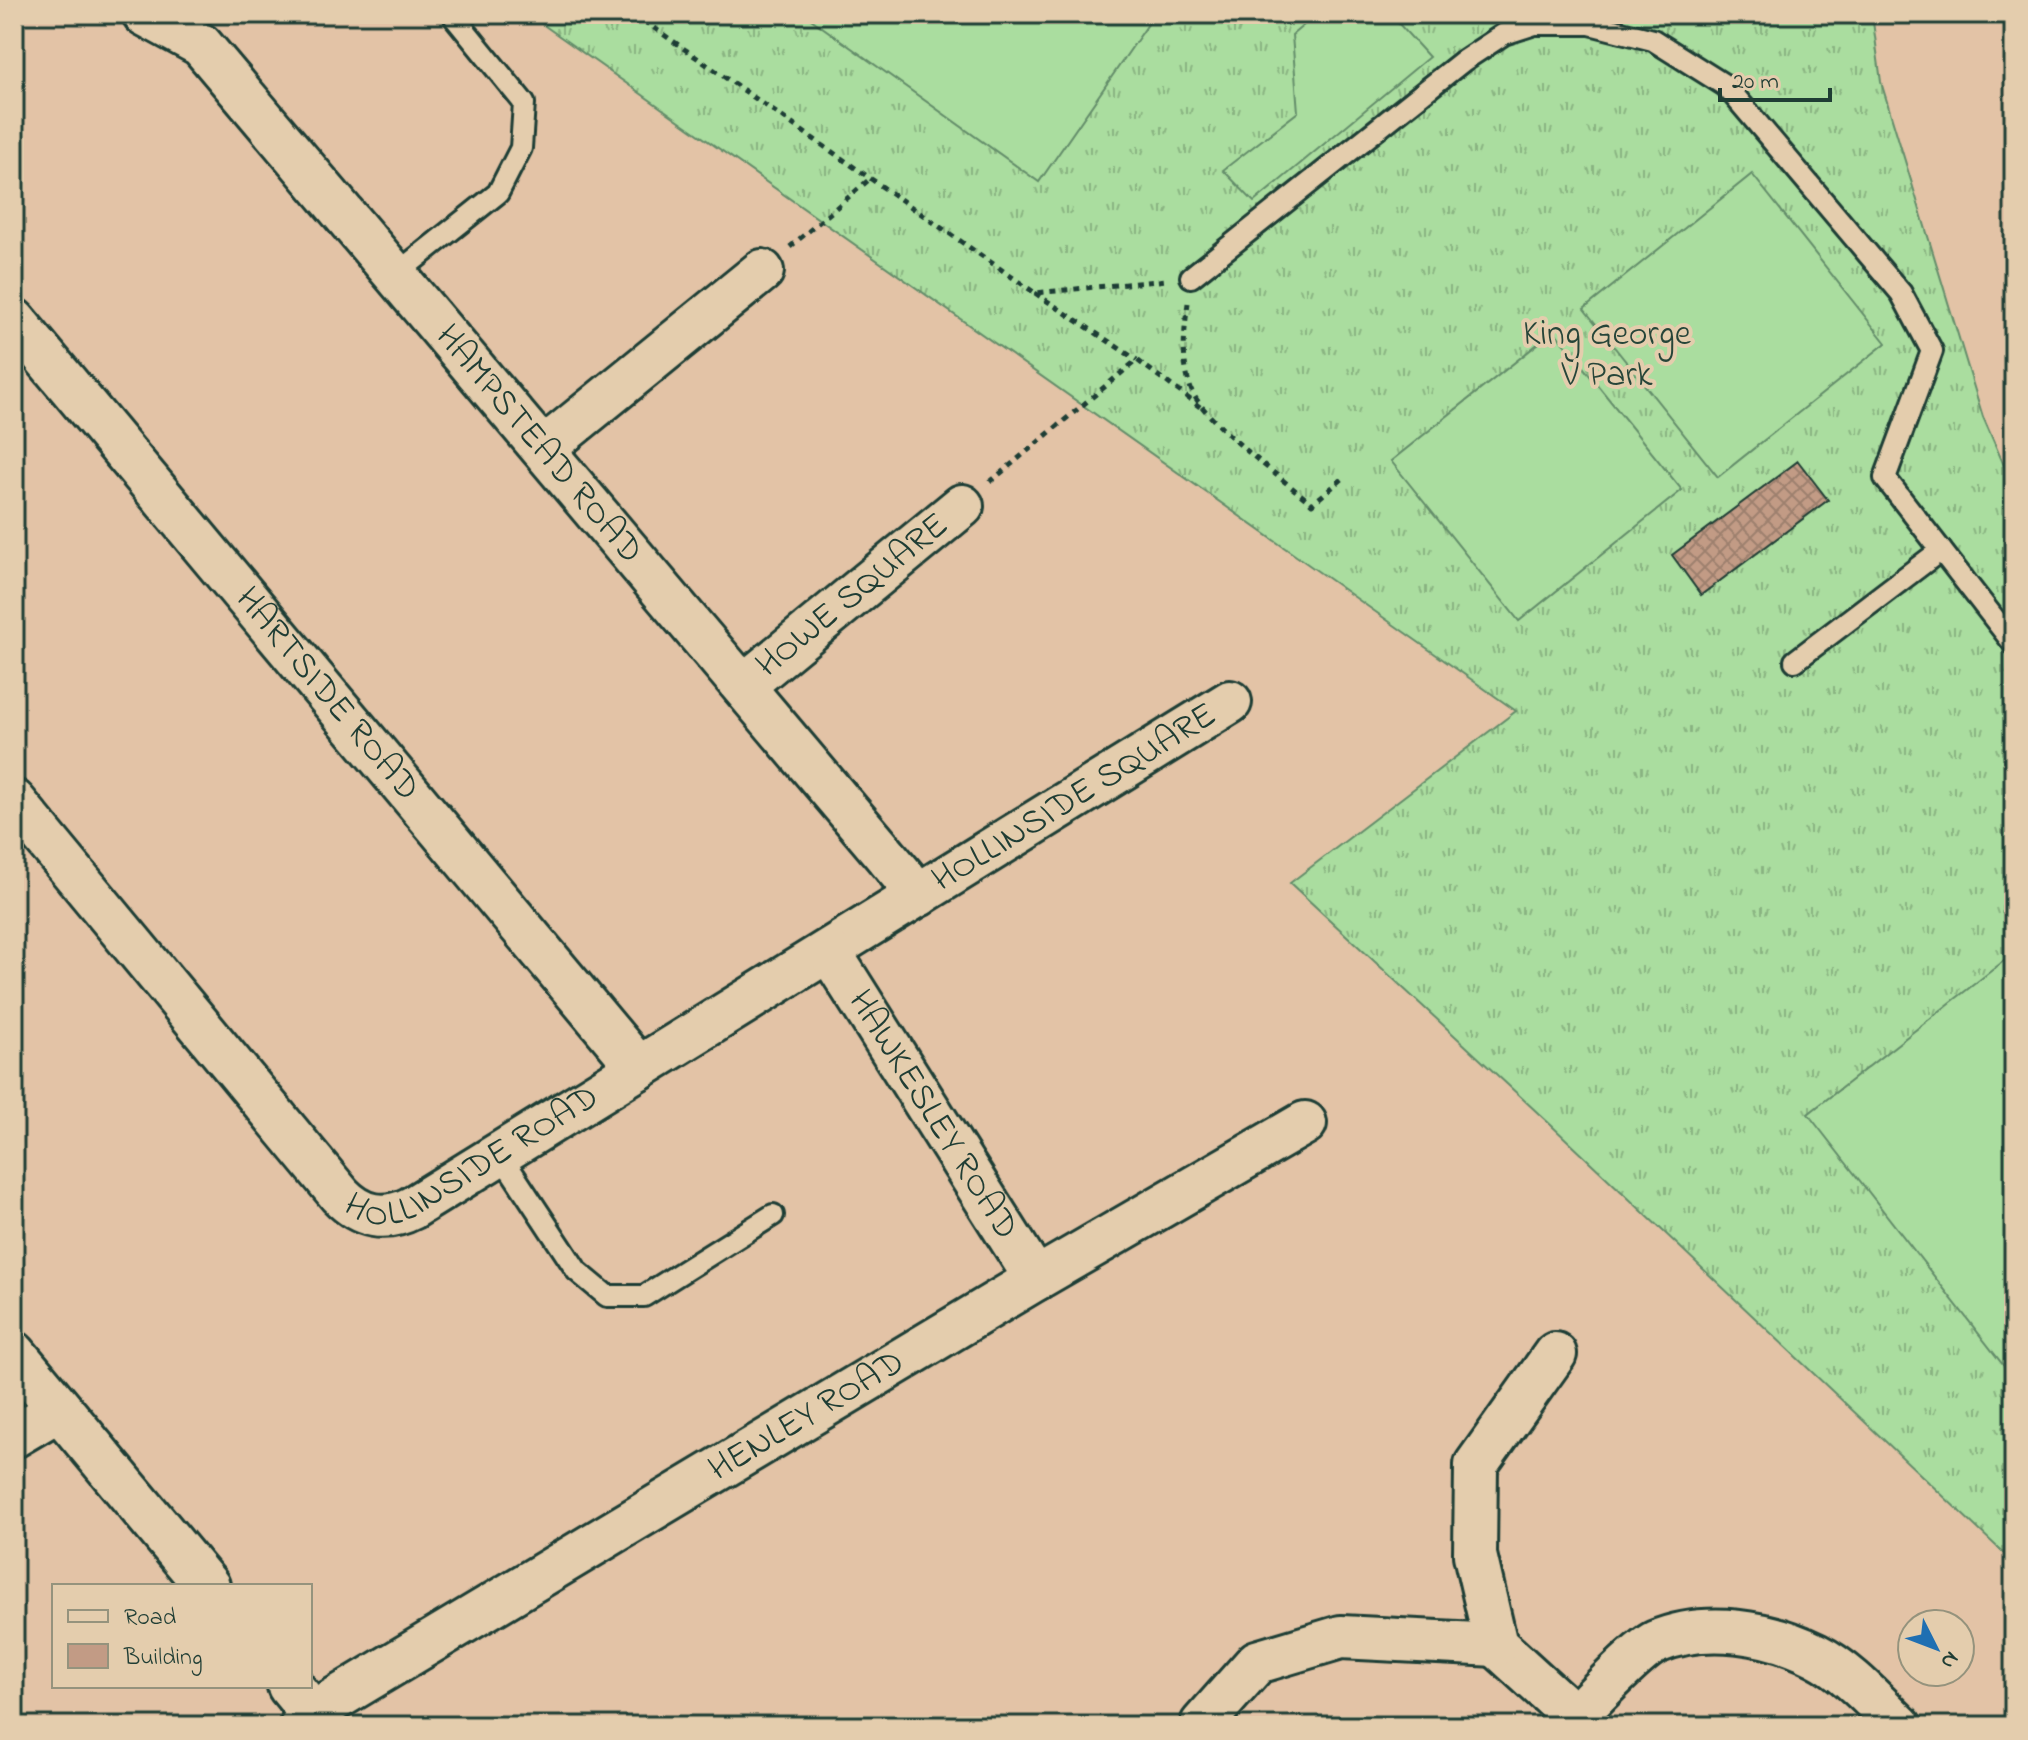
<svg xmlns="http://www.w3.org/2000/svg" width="2028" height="1740" font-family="'Indie Flower',sans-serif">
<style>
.grass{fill:url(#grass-tufts);stroke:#648d6a;stroke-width:2}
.garden{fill:#aadd9f;stroke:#648d6a;stroke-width:2}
.building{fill:url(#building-cross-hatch);stroke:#1f3d34;stroke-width:2}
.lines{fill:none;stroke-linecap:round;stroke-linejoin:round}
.lane-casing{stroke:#1f3d34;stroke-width:26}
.street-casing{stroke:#1f3d34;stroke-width:48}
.secondary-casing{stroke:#1f3d34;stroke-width:50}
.path{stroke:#1f3d34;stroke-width:5;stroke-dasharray:6 6;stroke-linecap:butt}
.lane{stroke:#e4cdad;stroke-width:20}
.street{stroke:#e4cdad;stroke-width:42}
.secondary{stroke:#e4cdad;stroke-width:44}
.labels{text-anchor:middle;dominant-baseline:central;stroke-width:8;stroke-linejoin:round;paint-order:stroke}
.park-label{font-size:36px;fill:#264539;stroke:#e4cdad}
.street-label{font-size:36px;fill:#1f3d34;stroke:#e4cdad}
</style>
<defs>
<pattern id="grass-tufts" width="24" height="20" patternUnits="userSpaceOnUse" patternTransform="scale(2)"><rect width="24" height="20" fill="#aadd9f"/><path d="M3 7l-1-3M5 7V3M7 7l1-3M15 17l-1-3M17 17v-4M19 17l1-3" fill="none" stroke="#8ab482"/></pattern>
<pattern id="building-cross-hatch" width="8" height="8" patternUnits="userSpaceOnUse" patternTransform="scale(2)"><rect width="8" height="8" fill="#c29b85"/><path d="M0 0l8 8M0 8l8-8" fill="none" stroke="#9d806e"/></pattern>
</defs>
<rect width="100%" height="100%" fill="#e3c3a6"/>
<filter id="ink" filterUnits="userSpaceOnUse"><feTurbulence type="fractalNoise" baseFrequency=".0125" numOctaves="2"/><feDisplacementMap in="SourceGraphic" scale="16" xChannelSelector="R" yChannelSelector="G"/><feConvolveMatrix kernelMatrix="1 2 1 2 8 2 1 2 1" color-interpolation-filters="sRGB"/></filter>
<g filter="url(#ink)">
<polygon class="grass" points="528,14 1872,14 1881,82 1983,417 2014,488 2014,1563 1552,1126 1290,883 1516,711"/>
<g class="garden">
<polygon points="804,14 1155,14 1039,182"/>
<polygon points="1317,14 1390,14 1429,57 1254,202 1223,170 1298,112 1292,35"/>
<polygon points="1752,174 1886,343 1718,477 1584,309"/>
<polygon points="1554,331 1682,490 1519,621 1391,461"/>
<polygon points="2014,953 2014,1379 1808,1114"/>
</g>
<polygon class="building" points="1798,461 1828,500 1701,595 1672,555"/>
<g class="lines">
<g class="lane-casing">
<g id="lane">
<polyline points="395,275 498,193 521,148 524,103 455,18 458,14"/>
<polyline points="1191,277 1463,61 1504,34 1535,24 1590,24 1653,40 1726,86 1901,293 1932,351 1885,478 2014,644"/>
<polyline points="1795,661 1941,550"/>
<polyline points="500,1154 577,1271 607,1296 644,1296 773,1215"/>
</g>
</g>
<g class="street-casing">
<g id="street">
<path id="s1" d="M144,14L201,45L919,895"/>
<path id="s2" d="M14,320L639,1068"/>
<polyline points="543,449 762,271"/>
<path id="s3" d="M743,686L962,506"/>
<path id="s4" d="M14,801L340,1195C361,1217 385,1222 412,1208L1230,702"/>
<path id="s5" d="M829,951L1036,1279"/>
<polyline points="1555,1354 1476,1465 1475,1555 1496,1645 1575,1717"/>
<polyline points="14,1436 60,1409"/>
<polyline points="1202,1724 1257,1662 1341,1637 1496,1645"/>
<path id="s6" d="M301,1726L312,1713L1036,1279L1305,1123"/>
<path d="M1567,1726C1582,1709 1638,1650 1656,1642C1706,1621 1768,1631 1816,1655C1848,1671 1875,1702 1900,1726"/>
</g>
</g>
<g class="secondary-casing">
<g id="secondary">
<polyline points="14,1354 207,1586"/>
<polyline points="290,1686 323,1726"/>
</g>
</g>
<g class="path">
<polyline points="634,14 1035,293 1167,280"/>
<polyline points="790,247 871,178"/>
<polyline points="1035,293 1137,360"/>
<path d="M1188,303C1184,331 1181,362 1191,389C1203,421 1283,479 1312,504L1346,476"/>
<polyline points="990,482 1137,360 1200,407"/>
</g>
<use href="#lane" class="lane"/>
<use href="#street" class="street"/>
<use href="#secondary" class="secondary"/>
</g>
</g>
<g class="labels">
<g class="park-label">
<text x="1607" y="335">King George<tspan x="1607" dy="41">V Park</tspan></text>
</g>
<g class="street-label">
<text stroke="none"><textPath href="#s1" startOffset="588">HAMPSTEAD ROAD</textPath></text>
<text stroke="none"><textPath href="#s3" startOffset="142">HOWE SQUARE</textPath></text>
<text stroke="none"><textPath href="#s2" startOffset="488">HARTSIDE ROAD</textPath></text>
<text stroke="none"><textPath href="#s4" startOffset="1370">HOLLINSIDE SQUARE</textPath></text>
<text stroke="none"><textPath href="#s5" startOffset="194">HAWKESLEY ROAD</textPath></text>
<text stroke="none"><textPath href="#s4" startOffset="664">HOLLINSIDE ROAD</textPath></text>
<text stroke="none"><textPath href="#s6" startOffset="594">HENLEY ROAD</textPath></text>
</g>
</g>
<rect width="2028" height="1740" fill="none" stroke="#e4cdad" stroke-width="48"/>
<rect x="24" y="24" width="1980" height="1692" fill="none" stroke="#1f3d34" stroke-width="3" filter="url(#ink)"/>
<rect x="52" y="1584" width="260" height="104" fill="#e4cdad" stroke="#95937d" stroke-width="2"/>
<rect x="68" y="1610" width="40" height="12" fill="#e4cdad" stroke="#95937d" stroke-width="2"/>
<text x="124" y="1624" font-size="24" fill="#1f3d34">Road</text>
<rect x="68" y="1644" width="40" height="24" fill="#c29b85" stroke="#95937d" stroke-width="2"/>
<text x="124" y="1664" font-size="24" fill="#1f3d34">Building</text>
<g transform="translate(1936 1648) rotate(132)"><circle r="38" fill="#e4cdad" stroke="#95937d" stroke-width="2"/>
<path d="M0-6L14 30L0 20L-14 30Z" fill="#1f6fb2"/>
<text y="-12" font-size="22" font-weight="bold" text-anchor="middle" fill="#1f3d34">N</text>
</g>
<path d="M1720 88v12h110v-12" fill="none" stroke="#1f3d34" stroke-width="4"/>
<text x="1732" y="88" font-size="24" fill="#1f3d34" stroke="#e4cdad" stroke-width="6" paint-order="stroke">20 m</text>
</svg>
